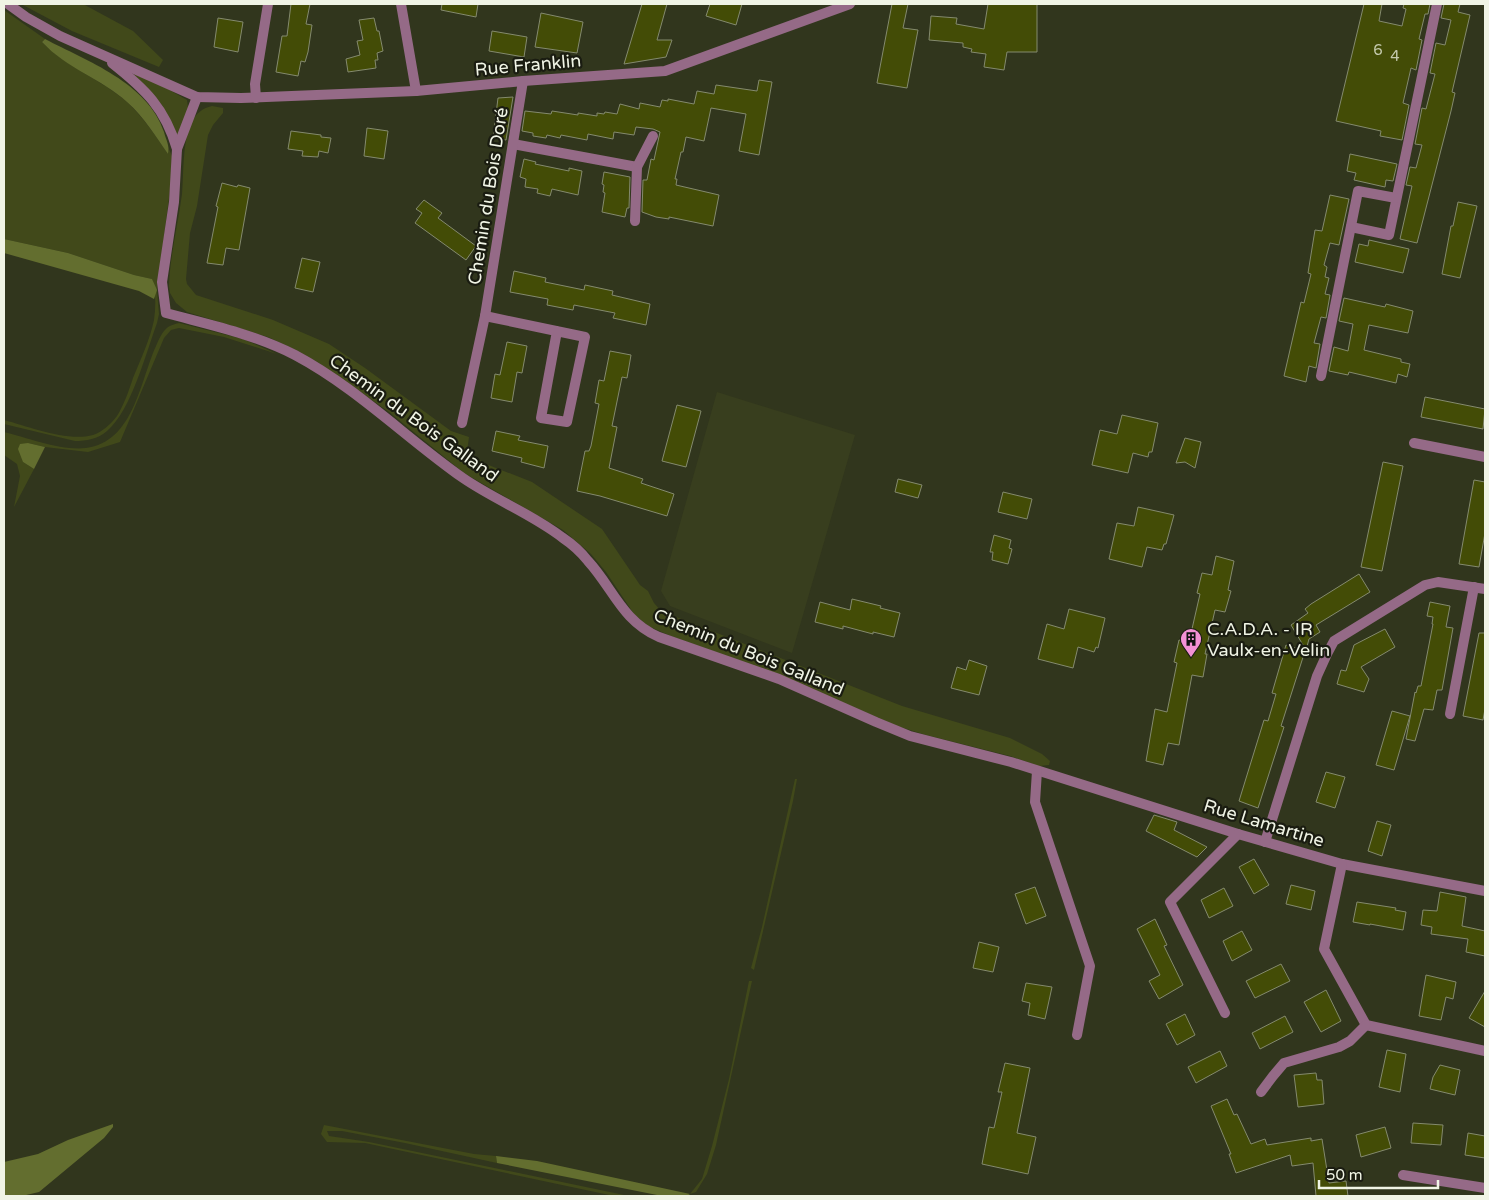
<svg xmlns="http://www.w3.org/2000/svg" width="1489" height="1200" font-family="'Varela Round',sans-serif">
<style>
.built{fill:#383e1e}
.green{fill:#41491a}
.forest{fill:#636e2f}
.building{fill:#434c06;stroke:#848a6e}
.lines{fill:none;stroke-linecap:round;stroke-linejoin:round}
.street{stroke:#956a87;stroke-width:10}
.labels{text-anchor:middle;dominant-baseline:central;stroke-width:4.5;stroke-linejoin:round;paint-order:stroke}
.number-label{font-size:15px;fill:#c5caad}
.street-label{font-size:18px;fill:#f0f4e5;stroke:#1a1c11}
.poi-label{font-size:18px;fill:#f0f4e5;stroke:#1a1c11;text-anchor:start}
</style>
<rect width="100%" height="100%" fill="#31361d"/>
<polygon class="built" points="717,392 855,435 792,653 670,606 661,591"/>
<g class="green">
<polygon points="21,4 83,4 133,31 163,60 159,67 72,31"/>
<path d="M4,10L45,39L42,42C67,68 101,79 127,102C143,117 156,136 168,154L169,149L172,156L171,183L157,290L159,314L157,323C146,353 131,411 107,431C98,439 86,441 75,441L4,424V420C30,427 67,442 93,435C102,432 111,424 117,416C124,405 129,390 133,378C141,359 150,339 154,320C156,306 156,293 152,279L134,275L68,253L4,239Z"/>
<polygon points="135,74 161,85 187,100 188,108 178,136 162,105 133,75"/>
<path d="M212,106L223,108V113L213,125L208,135L197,206L190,233L186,279L187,284L196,295L273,320L329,344L365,368L451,431L469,437L467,452L486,464L532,482L602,529L640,585L648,591L654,603L661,611L902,706L1010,738L1042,754L1050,761L1049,765L1039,766L1010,756L926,735L897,726L774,673L671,636L648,626L634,614L606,572L591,554L563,530L464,473L389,412L319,363L296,350L268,337L187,312L176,303L170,293L169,286C170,255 178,225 182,194C184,173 182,141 192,122C196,113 203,108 212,106Z"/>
<path d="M179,323L243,339L277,354L224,337L179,328L171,330L164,338L120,442L88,452L45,447L28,443L23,462L34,469L14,507L20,476L17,464L4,455V432C28,438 62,451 86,448C134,442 140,381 156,346C159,339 162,332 168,327C171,325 175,324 179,323Z"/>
<polygon points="795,779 797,779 793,801 754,970 751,968 762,927"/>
<polygon points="749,981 752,981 716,1145 707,1174 696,1192 690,1194 702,1179 712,1146 729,1079"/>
<polygon points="324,1125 474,1154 496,1156 497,1163 405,1143 342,1131 327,1131 329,1136 369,1142 629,1196 614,1196 365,1143 327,1142 321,1134"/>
</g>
<g class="forest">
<path d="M45,39C87,61 148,83 164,132C166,140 170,146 168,154C156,137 144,117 127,102C102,79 67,69 42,42Z"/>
<polygon points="4,239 68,253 134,275 152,279 157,290 154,299 139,291 4,253"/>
<polygon points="28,443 45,447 34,469 23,462 18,449 20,444"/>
<polygon points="113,1124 113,1127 104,1138 39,1192 22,1196 4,1196 4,1162 38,1154 68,1140"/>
<polygon points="496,1156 537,1161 690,1194 687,1196 662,1196 497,1163"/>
</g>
<g class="building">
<polygon points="291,4 310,4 306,24 312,25 308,52 305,62 301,61 298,76 276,72 282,36 287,36"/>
<polygon points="442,4 478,4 476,17 441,10"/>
<polygon points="642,4 667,4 657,40 672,40 666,57 624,64"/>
<polygon points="710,4 742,4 736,25 706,16"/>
<polygon points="892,4 908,4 903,28 918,30 907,88 877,83"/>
<polygon points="988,4 1037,4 1037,52 1007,52 1004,70 984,67 986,54 971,52 972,49 963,47 963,43 929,40 931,16 957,18 956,24 984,29"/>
<polygon points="1364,4 1382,4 1379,21 1402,26 1406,9 1403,8 1404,4 1430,4 1428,14 1425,14 1419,39 1422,40 1416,70 1411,68 1403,103 1409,105 1402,140 1380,136 1381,131 1336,121"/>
<polygon points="1444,4 1460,4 1458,12 1470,15 1452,92 1455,93 1451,111 1417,243 1400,239 1412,186 1406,185 1410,167 1416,168 1422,145 1415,144 1422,108 1426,109 1435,74 1430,73 1436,43 1445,45 1451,20 1441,18"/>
<polygon points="541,13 583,22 577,53 535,47"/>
<polygon points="218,18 243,22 238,52 214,47"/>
<polygon points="374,18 377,31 379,31 383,51 377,53 378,60 375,60 376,68 348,72 346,59 360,55 357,41 363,40 359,20"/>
<polygon points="492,31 527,37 524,57 489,51"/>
<polygon points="759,80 772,82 759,155 739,151 746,114 711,108 704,141 686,137 683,152 681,152 675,179 677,179 676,185 719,195 713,226 669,217 669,219 656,217 642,212 643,180 647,180 651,159 654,160 660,132 653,129 636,127 634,135 614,132 613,139 588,134 587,140 561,135 560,138 547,135 546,138 533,136 533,133 522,131 525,111 551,114 552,111 578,115 578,113 597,116 597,113 604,114 605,112 617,114 620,104 639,109 640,103 660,107 662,100 668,101 668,99 694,104 697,91 714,94 716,85 757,91"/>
<polygon points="513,97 506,140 493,138 498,98"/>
<polygon points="367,128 388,131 384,159 364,156"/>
<polygon points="291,131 321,135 321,137 331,138 328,153 319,151 318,157 302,156 303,151 288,149"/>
<polygon points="1350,154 1397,164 1393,181 1386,180 1385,187 1354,180 1356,173 1347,171"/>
<polygon points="524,159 536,162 535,164 569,171 569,168 582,171 578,195 552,189 550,196 537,193 538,189 525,187 526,179 520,177"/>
<polygon points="604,172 630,177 629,208 627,208 625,217 602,212 605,193 603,192 604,185 602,184"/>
<polygon points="222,183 237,187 238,185 250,188 239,250 226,248 223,265 207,263 218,207 216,206"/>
<polygon points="1330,195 1349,199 1339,245 1330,243 1324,265 1327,267 1325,277 1329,278 1325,294 1330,295 1326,318 1321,317 1314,343 1320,344 1316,368 1309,366 1306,382 1284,376 1301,302 1304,303 1311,274 1308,273 1315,230 1322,231"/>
<polygon points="424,200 442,213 438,218 476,246 466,260 415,223 422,213 416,209"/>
<polygon points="1458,202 1477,206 1460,278 1442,274 1451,226 1453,226"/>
<polygon points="1369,240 1409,249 1403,273 1355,262 1359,244 1368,246"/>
<polygon points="302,258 320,262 313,292 295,288"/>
<polygon points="514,271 546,278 545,282 584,290 585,285 613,291 612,295 650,304 646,325 613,318 615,313 574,305 573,310 547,305 548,299 510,292"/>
<polygon points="1344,298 1385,307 1386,304 1413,311 1408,333 1369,325 1364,350 1401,359 1401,362 1410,364 1407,377 1398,374 1396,383 1349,372 1348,375 1329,371 1334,347 1348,351 1353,324 1339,321"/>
<polygon points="507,342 527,346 522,373 517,372 512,402 491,398 495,374 500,375"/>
<polygon points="610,351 631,355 627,378 622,377 612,426 617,427 609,468 643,479 641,483 674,494 667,516 600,496 577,491 585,451 589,451 591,446 599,404 595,403 599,380 604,381"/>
<polygon points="1425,397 1485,409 1483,429 1421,417"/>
<polygon points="677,405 701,411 686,467 662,461"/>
<polygon points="1122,415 1158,423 1152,452 1149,452 1148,457 1133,453 1128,473 1092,465 1100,430 1117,434"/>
<polygon points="496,431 520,436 518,440 548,446 544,468 521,462 522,458 492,451"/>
<polygon points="1185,438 1201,442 1195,468 1185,462 1176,463"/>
<polygon points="1383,462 1403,466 1382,571 1361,567"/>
<polygon points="898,479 922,485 918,498 895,492"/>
<polygon points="1474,480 1485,482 1485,533 1479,567 1459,564"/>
<polygon points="1003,492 1032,499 1027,519 998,512"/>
<polygon points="1138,507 1174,515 1166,544 1164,544 1162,550 1147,547 1142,567 1109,559 1117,523 1134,526"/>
<polygon points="994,535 1011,540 1009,548 1012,549 1008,564 992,560 993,552 990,552"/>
<polygon points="1216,556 1234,561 1228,590 1231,591 1225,612 1215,610 1205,654 1207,654 1203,677 1192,675 1179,745 1168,743 1163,765 1146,761 1155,709 1167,712 1177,663 1174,662 1179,640 1189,642 1200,594 1197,593 1202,573 1212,575"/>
<polygon points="1359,574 1370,592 1316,625 1320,632 1309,639 1306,650 1291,625 1308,613 1305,609 1311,604"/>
<polygon points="852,599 881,606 880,608 900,613 894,637 873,632 873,634 843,626 843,629 815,622 820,602 850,610"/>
<polygon points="1430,602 1450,606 1446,627 1453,628 1442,690 1437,690 1433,710 1424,709 1415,741 1406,739 1415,692 1416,693 1418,686 1421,686 1433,624 1432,624 1433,617 1427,616"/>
<polygon points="1069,609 1105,618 1098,648 1096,647 1094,652 1078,647 1073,668 1038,659 1047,624 1064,629"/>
<polygon points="1385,629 1395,647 1361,667 1369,679 1364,692 1337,684 1341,670 1346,671 1354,645"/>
<polygon points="1479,633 1485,633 1485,709 1483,720 1463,716"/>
<polygon points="1286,645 1305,651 1281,726 1284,727 1258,808 1239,801 1264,720 1268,721 1276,694 1272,693"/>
<polygon points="969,660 987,666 979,695 951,688 957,667 966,670"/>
<polygon points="1392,711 1410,716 1394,770 1376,765"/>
<polygon points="1326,772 1345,777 1335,808 1316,802"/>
<polygon points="1154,815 1177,822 1174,830 1207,847 1197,857 1146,831"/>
<polygon points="1377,821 1391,825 1382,856 1368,851"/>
<polygon points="1254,859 1269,885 1254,894 1239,867"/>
<polygon points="1291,885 1315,891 1311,910 1286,904"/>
<polygon points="1035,887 1046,916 1026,924 1015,894"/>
<polygon points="1224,888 1233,906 1209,918 1201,900"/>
<polygon points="1440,892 1466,897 1462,926 1485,931 1485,956 1466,952 1468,939 1431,934 1432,927 1421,925 1423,910 1437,911"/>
<polygon points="1357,902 1396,908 1395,910 1406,912 1403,930 1370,924 1370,925 1353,922"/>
<polygon points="1155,919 1167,945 1164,946 1183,985 1159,999 1149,981 1160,975 1137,929"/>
<polygon points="1242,931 1252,950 1232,961 1223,941"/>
<polygon points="979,942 999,947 993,972 973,968"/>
<polygon points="1281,964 1290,981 1255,998 1246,981"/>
<polygon points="1426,975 1456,982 1453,999 1446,997 1441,1020 1419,1016"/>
<polygon points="1026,983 1052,987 1045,1019 1028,1015 1030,1003 1022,1001"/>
<polygon points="1326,990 1341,1021 1321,1032 1304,1002"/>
<polygon points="1485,991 1485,1027 1469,1018"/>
<polygon points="1185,1014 1195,1035 1177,1045 1166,1024"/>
<polygon points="1285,1016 1293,1032 1260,1049 1252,1033"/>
<polygon points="1387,1050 1406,1054 1400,1092 1379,1087"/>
<polygon points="1220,1051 1227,1066 1196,1083 1188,1067"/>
<polygon points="1005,1063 1030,1068 1017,1133 1036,1137 1028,1174 982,1164 989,1127 994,1128 1002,1092 998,1092"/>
<polygon points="1440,1065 1460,1070 1455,1095 1430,1089 1433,1077"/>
<polygon points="1316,1073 1317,1080 1322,1080 1324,1104 1298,1107 1294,1075"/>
<polygon points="1227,1099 1234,1115 1237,1114 1251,1144 1265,1139 1267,1145 1311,1138 1311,1141 1322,1139 1329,1183 1346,1181 1348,1196 1316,1196 1313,1163 1292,1166 1290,1155 1236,1173 1229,1154 1231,1154 1211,1106"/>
<polygon points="1413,1123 1443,1125 1441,1145 1411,1143"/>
<polygon points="1385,1127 1391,1148 1361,1157 1356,1135"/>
<polygon points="1468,1133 1485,1136 1485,1158 1465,1155"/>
</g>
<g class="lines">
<g class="street">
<polyline points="8,4 26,17 60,36 197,97 241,98 416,91 523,81 665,71 850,4"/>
<polyline points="401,4 416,91"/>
<path d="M112,63C145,89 165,108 177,149"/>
<path d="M197,97L177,149L174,202L162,282L166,313C210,325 254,334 295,355C357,388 406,438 463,478C495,500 532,514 563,538C572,544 581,552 588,561C613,588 622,621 659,637L779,679L876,722L910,736L1011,762L1238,834L1342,864L1485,891"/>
<polyline points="256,98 255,84 268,4"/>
<polyline points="513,144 637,167"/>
<polyline points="635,221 637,167 653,136"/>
<polyline points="1351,227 1389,235 1437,4"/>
<polyline points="485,316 585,337 567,422 541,418 557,331"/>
<polyline points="1321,376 1358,191 1396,198"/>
<polyline points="462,423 485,316 523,81"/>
<polyline points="1414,443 1485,457"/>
<polyline points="1450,714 1474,587"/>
<polyline points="1037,771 1035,802 1090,966 1077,1035"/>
<polyline points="1265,842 1317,676 1327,654 1334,641 1425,585 1438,582 1485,589"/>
<polyline points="1342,864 1324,949 1366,1025 1485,1051"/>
<polyline points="1225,1013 1170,902 1238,834"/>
<polyline points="1261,1092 1273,1076 1284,1063 1339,1047 1350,1041 1366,1025"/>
<polyline points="1403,1175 1485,1188"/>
</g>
</g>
<defs>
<g id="building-pin" transform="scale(1.125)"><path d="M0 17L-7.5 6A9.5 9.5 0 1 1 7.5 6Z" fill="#f391d5" stroke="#1a1c11"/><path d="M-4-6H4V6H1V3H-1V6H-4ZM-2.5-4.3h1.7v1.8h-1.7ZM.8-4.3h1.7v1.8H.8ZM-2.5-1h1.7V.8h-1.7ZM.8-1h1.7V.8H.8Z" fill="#111"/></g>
</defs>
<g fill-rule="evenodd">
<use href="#building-pin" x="1191" y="639"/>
</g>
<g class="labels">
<g class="number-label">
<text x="1378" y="50">6</text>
<text x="1395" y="56">4</text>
</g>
<g class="street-label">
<text transform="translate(528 65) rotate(-5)">Rue Franklin</text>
<text transform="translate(488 196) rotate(-81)">Chemin du Bois Doré</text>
<text transform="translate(414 418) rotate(36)">Chemin du Bois Galland</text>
<text transform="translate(749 652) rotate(22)">Chemin du Bois Galland</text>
<text transform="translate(1264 823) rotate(17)">Rue Lamartine</text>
</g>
<g class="poi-label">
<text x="1207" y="629">C.A.D.A. - IR<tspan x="1207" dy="21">Vaulx-en-Velin</tspan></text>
</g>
</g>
<rect width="1489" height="1200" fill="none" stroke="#f0f4e5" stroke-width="10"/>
<path d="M1319 1180v8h119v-8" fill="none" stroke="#f0f4e5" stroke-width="2.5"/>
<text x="1326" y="1180" font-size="15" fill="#f0f4e5" stroke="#1a1c11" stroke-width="4" paint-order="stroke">50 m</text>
</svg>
